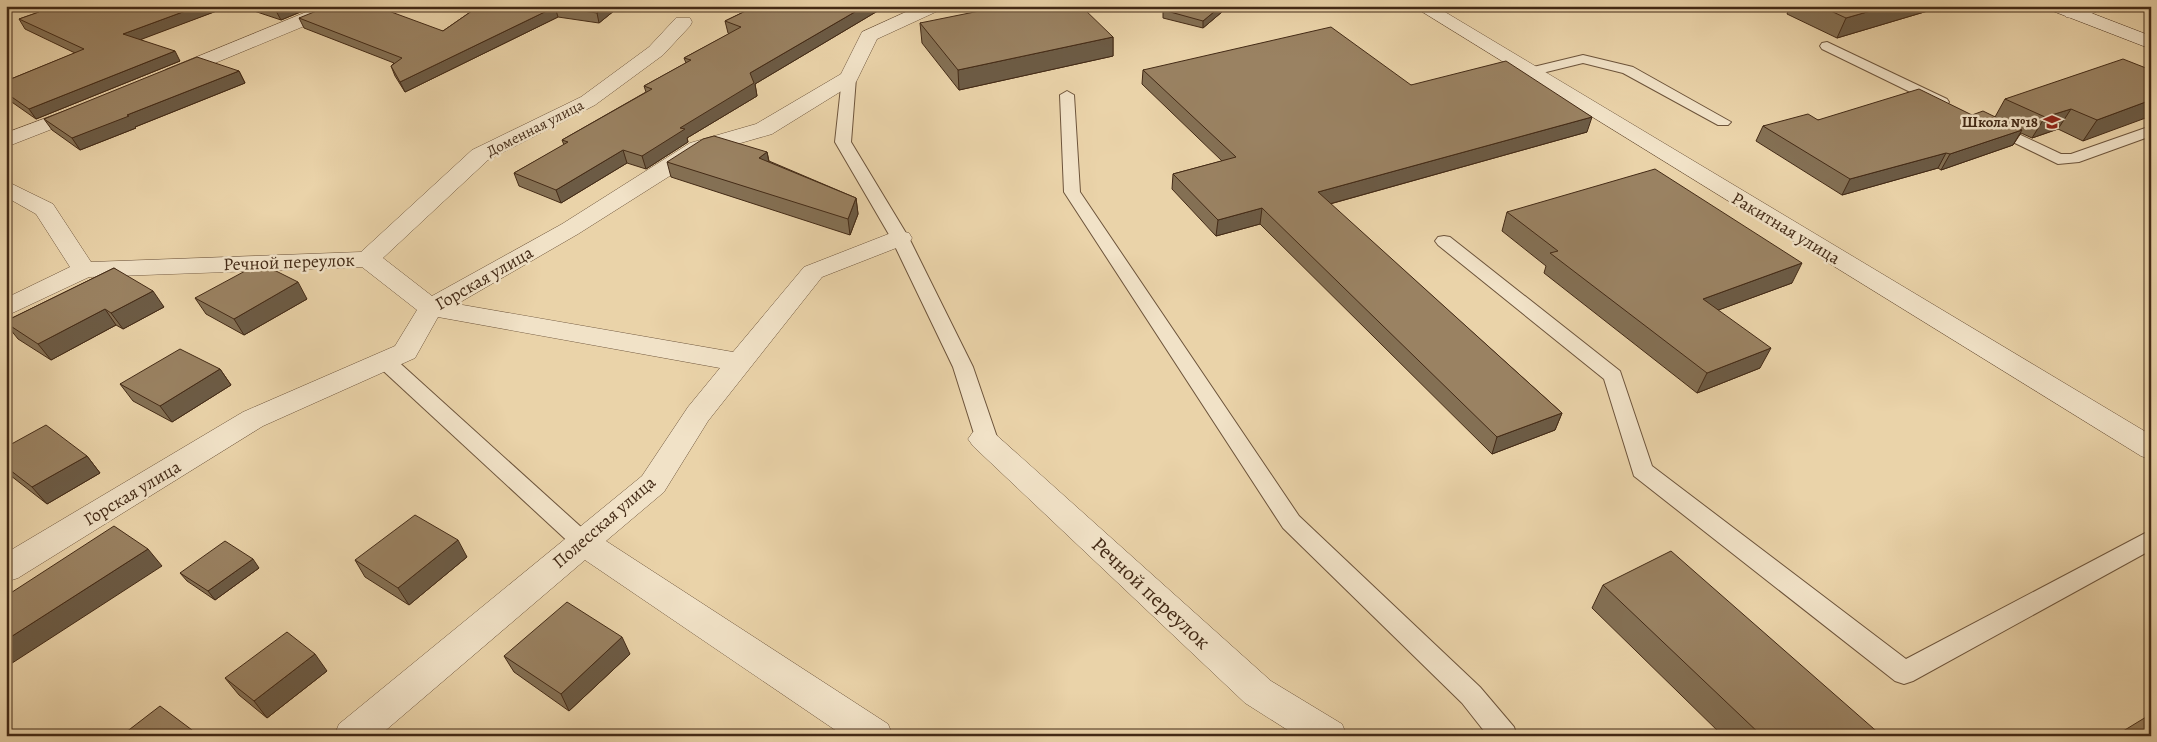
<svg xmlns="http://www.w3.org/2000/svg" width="2157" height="742" font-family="Alegreya,serif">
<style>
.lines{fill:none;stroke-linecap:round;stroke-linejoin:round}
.service-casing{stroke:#6d543b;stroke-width:2}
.minor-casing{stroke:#6d543b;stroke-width:1}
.secondary-casing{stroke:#432a16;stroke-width:1}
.service{fill:#f1e2c7;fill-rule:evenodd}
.minor{fill:#f1e2c7;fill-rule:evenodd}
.secondary{fill:#f1e2c7;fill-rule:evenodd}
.wall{fill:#847054;stroke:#432a16}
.shaded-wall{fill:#6c5b45;stroke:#432a16}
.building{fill:#9a8262;stroke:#432a16}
.labels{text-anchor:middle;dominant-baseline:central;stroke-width:5;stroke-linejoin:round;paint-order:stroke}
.far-poi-label{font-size:15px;font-weight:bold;fill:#432a16;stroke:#f1e2c7;text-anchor:end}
.far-street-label{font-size:15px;fill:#432a16;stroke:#f1e2c7}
.street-label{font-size:18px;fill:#432a16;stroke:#f1e2c7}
.near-street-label{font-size:21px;fill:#432a16;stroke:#f1e2c7}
</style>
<rect width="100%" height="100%" fill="#ead3a9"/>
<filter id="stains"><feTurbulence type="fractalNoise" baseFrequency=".004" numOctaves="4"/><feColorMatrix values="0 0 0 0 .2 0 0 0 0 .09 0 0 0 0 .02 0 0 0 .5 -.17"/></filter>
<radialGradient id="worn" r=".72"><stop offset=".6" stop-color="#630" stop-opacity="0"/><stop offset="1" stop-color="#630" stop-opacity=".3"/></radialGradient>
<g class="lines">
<g class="service-casing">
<g id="service">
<polygon points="1827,42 1947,99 1949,102 1947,105 1937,105 1822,49 1820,46 1822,43"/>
<polygon points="1583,55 1633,67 1731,122 1728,125 1718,125 1623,73 1583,63 1530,76 1523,72 1525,69"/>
<polygon points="849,74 856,78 851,142 909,238 973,367 998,440 995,445 987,448 979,445 976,440 953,367 891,238 835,142 842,78"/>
<polygon points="1067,91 1074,95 1080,192 1299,516 1480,687 1514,727 1517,736 1488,736 1462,703 1283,528 1064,192 1060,95"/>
<polygon points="1993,122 2061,154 2071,154 2151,126 2151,136 2079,162 2058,164 1988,130 1985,127 1988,124"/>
<polygon points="1444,236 1450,237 1620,371 1652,466 1906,659 2151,530 2151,550 1913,681 1904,684 1895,681 1634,476 1604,379 1438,245 1435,241 1438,237"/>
<polygon points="385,354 392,356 591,536 595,542 591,548 583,551 575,548 378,366 375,361 378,356"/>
</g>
</g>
<g class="minor-casing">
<g id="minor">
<polygon points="321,6 346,6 343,10 179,78 165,78 162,74 165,70"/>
<polygon points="919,6 943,6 940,10 877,39 856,82 772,134 706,153 578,234 457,304 733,352 804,267 891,233 900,231 909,233 912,238 909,243 822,277 708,421 664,492 606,541 888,724 893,736 844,736 585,560 379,736 334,736 339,724 642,476 688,407 720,368 438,317 415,358 263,426 18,578 6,582 6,553 243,412 395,346 417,310 362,267 89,277 6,316 6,298 70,267 36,214 6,197 6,181 53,204 91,262 361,252 472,150 581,97 649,47 676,18 690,18 692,22 690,26 663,55 595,105 488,160 383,258 432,296 562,224 690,143 756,124 841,74 862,32"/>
<polygon points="1413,6 1435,6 2151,435 2151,460 2141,456"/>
<path d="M2075,6H2103C2097,15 2075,19 2066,17L2063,13L2066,9Z"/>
<polygon points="81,105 88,107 91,111 88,115 6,147 6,133"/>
<polygon points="983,429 993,432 1271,681 1342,724 1347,736 1297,736 1245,703 973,446 968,439 973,432"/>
</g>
</g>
<g class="secondary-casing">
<polygon id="secondary" points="2047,6 2073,6 2151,36 2151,49 2050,10"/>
</g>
<use href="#service" class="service"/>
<use href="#minor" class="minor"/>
<use href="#secondary" class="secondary"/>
</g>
<g class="wall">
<polygon points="230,6 140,39 180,61 36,119 6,98 6,84 7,84 6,81 75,53 25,29 19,19 48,9"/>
<polygon points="239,6 315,6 281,20"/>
<polygon points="479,6 620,6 599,23 558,17 405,92 395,76 391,66 394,63 304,28 299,18 443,31"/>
<polygon points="756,6 886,6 755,84 757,96 687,138 688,142 646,169 627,163 561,203 519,186 514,173 564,145 562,140 646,92 644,86 686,63 684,58 729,34 728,33 725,21"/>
<polygon points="1229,6 1203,28 1163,18 1163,10"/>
<polygon points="1790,6 1942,6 1941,7 1837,38 1787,14"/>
<polygon points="920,23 1113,37 1113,56 959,90 922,43"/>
<polygon points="1143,70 1411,85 1587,132 1330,204 1562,413 1555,430 1492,454 1260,224 1216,236 1172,189 1173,174 1222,161 1142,84"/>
<polygon points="2151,70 2083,141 2058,129 2032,138 2021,133 2013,145 1941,170 1938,168 1842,195 1756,141 1763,126 1818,120 1972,115 1995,117 2005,99"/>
<polygon points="239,71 245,83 135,127 136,128 80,150 52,130 44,119"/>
<polygon points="767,152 769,161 856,198 858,214 850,235 671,177 667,162"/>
<polygon points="1507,212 1792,283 1718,310 1760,368 1697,393 1544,273 1546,266 1502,231"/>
<polygon points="114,268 164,307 123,329 116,325 51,360 18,339 6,324 6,321"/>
<polygon points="195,298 307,299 244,335 206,314"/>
<polygon points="220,369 231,385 172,422 133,401 120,384"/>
<polygon points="6,447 87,456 100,473 47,504 6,472"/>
<polygon points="467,557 409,605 365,577 355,560"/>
<polygon points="259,568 215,600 187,581 180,573"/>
<polygon points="1603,585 1882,736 1723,736 1592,608"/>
<polygon points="630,654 569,711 514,672 504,656"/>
<polygon points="327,671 267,718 239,695 225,678"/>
</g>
<g class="shaded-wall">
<polygon points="199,6 230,6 129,44 123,34"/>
<polygon points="287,6 315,6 281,20 276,11"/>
<polygon points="605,6 620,6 599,23 597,13"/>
<polygon points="865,6 886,6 755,84 757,96 687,138 688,142 646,169 642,156 680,128 750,73"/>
<polygon points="1221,6 1229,6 1203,28 1203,21"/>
<polygon points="1888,6 1942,6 1941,7 1837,38 1846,18"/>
<polygon points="555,7 558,17 405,92 400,82"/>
<polygon points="1113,37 1113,56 959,90 958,70"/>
<polygon points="175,51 180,61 36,119 29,109"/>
<polygon points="239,71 245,83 135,127 136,128 80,150 72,138 127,115"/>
<polygon points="2151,100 2151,116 2083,141 2097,120"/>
<polygon points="2071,109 2058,129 2032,138 2045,117"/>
<polygon points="1592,117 1587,132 1315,208 1318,192"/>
<polygon points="2022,130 2013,145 1941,170 1950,154"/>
<polygon points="623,150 627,163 561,203 556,190"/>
<polygon points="767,152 770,168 759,158"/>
<polygon points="1946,153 1938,168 1842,195 1850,179"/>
<polygon points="856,198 858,214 850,235 848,219"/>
<polygon points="1262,208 1260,224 1216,236 1218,220"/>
<polygon points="1802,263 1792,283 1694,319 1703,299"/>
<polygon points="298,282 307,299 244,335 234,319"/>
<polygon points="153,291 164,307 123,329 111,313"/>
<polygon points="105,309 116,325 51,360 38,344"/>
<polygon points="1771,348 1760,368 1697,393 1707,373"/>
<polygon points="220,369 231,385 172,422 160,406"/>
<polygon points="1562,413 1555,430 1492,454 1497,437"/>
<polygon points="87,456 100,473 47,504 32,487"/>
<polygon points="458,540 467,557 409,605 398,588"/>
<polygon points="148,549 162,566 6,667 6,640"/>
<polygon points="253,559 259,568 215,600 208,591"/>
<polygon points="622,637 630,654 569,711 561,694"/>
<polygon points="315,654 327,671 267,718 254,701"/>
</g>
<g class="building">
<polygon points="41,6 48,9 56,6 199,6 123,34 175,51 29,109 6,93 6,84 10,83 6,82 6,81 84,49 19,19 39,12"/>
<polygon points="263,6 287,6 276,11"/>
<polygon points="329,6 375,6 443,31 479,6 605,6 597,13 555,7 400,82 391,66 402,58 299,18"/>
<polygon points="756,6 865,6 750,73 754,83 680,128 685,129 642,156 623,150 556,190 514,173 568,142 562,140 652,89 644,86 691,60 684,58 741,27 725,21"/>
<polygon points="1004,6 1081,6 1113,37 958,70 920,23"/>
<polygon points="1169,6 1221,6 1203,21 1163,10"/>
<polygon points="1820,6 1888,6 1846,18"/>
<polygon points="1331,27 1411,85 1506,61 1592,117 1318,192 1562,413 1497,437 1262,208 1218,220 1173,174 1236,157 1143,70"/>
<polygon points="197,57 239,71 127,115 129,116 72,138 44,119"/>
<polygon points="2123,59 2151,70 2151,100 2097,120 2071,109 2045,117 2005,99"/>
<polygon points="1919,89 1972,115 1983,111 2022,130 1950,154 1946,153 1850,179 1763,126 1808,114 1818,120"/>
<polygon points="714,136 767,152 759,158 856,198 848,219 667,162 703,139"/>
<polygon points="1655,169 1802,263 1703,299 1771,348 1707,373 1550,253 1558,251 1507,212"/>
<polygon points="260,263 298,282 234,319 195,298"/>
<polygon points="114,268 153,291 111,313 105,309 38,344 6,323 6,321"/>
<polygon points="180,349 220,369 160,406 120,384"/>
<polygon points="46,425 87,456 32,487 6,467 6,447"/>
<polygon points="415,515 458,540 398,588 355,560"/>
<polygon points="114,526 148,549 6,640 6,596"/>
<polygon points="225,541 253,559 208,591 180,573"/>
<polygon points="1671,551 1882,736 1762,736 1603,585"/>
<polygon points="567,602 622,637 561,694 504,656"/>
<polygon points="287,632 315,654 254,701 225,678"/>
<polygon points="160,706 200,736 121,736"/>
<polygon points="2151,714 2151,736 2115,736"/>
</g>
<defs>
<g id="school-bare" transform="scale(1.35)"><path d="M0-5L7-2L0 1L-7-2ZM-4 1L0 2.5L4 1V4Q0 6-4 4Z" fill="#8f2418" stroke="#f1e2c7" stroke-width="2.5" paint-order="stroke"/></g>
</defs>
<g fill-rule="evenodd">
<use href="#school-bare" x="2052" y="122"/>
</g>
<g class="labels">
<g class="far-poi-label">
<text x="2038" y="122">Школа №18</text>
</g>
<g class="far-street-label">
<text transform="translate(535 128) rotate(-27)">Доменная улица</text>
</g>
<g class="street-label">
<text transform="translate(1786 228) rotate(31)">Ракитная улица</text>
<text transform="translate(289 262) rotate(-2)">Речной переулок</text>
<text transform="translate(484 278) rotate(-30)">Горская улица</text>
<text transform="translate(132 493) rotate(-31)">Горская улица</text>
<text transform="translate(604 522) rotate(-41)">Полесская улица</text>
</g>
<g class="near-street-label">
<text transform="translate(1151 593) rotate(43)">Речной переулок</text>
</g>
</g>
<rect width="2157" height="742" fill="none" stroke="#ead3a9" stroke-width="25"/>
<rect x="8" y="8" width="2142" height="727" fill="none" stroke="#432a16" stroke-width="2.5"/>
<rect x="12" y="12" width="2132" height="717" fill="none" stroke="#432a16"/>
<rect width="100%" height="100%" filter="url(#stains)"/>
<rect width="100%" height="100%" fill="url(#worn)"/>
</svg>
